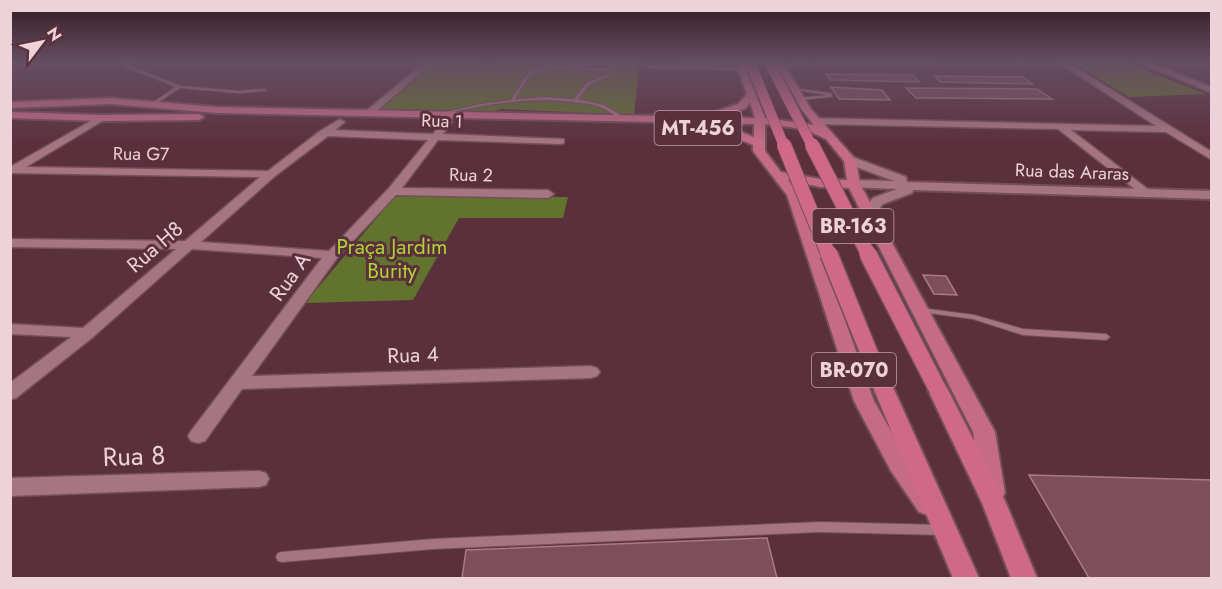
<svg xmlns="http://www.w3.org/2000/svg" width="1222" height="589" font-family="Jost,sans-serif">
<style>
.green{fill:#62732d}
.building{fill:#7d4f5c;stroke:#ab7987;stroke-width:1.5}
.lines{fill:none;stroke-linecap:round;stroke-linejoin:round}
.service-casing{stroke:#734f5a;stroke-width:2}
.minor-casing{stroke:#734f5a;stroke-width:3}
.tertiary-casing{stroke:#734f5a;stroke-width:4}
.primary-casing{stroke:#734f5a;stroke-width:4}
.trunk-casing{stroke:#734f5a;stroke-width:4}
.service{fill:#a67582;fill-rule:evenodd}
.minor{fill:#a67582;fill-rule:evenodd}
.tertiary{fill:#a67582;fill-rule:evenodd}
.primary{fill:#c66b87;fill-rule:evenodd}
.trunk{fill:#d06889;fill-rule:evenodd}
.trunk-bridge-far2-casing{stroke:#734f5a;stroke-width:11;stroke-linecap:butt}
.trunk-bridge-far1-casing{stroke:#734f5a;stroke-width:16;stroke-linecap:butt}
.trunk-bridge-casing{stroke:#734f5a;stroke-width:20;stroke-linecap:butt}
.trunk-bridge-far2{stroke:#d06889;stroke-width:10}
.trunk-bridge-far1{stroke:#d06889;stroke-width:14}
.trunk-bridge{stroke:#d06889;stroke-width:17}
.labels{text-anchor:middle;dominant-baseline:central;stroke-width:6;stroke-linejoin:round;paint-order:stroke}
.far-street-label{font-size:18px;fill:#eed2d9;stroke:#5b303d}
.shield{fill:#5b303d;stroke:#c2a1aa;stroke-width:1.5}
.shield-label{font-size:20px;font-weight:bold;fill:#eed2d9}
.street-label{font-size:21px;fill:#eed2d9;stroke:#5b303d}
.park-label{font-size:21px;fill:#b0d336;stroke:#5b303d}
.near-street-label{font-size:26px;fill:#eed2d9;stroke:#5b303d}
</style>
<rect width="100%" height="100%" fill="#5b303d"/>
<g class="green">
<polygon points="434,62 468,62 485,65 512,62 556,62 555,65 639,66 634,115 501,109 491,112 433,112 379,110"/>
<polygon points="1072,62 1125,62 1206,94 1129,97"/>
<polygon points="395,196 568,197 563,218 459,218 413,300 305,303"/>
</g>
<g class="building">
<polygon points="568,62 634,62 634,65 567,64"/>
<polygon points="819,62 929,62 931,64 882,65 881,63 831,62 833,66 821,65"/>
<polygon points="684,63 726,64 727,68 684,66"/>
<polygon points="826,74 913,75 919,82 830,80"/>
<polygon points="934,76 1023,77 1032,84 941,82"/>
<polygon points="831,87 882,90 890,100 839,99"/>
<polygon points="906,88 1037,89 1052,99 916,98"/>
<polygon points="923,275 946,276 957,295 934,294"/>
<polygon points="1029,475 1212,480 1212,578 1089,578"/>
<polygon points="767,538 777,578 462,578 466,550"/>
</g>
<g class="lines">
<g class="service-casing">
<g id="service">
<polygon points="126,62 130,62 128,65 180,86 239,91 264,89 266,90 264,91 239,93 180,88 154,105 152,105 152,103 176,87 124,66 123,65"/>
<path d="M547,62H551L548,66L607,69L614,72V74L590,85L578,99L604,105L624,117V119H620C614,115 607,110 600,107C591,104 582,103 573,102C531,97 486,104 444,114L442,113L480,104L511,100L527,73L544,66ZM546,68L606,71L610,73L586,83L574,99L546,97L515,99L530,75Z"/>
<polygon points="799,62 805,62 784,68 782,67"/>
<polygon points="647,66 742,68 744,69 742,70 648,68 646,67"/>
<polygon points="793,88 830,93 832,94 832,96 830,97 800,100 798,100 798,98 827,95 795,90 793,90"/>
<polygon points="918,308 921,308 974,315 1023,329 1106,334 1110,337 1106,340 1023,335 973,319 921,312 918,312 917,310"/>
<polygon points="820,522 943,525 947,527 949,530 947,533 943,535 820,532 433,549 282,562 278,561 276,557 278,553 282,552 433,539"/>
</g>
</g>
<g class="minor-casing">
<g id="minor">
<polygon points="425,62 434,62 372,115 366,115 366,111"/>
<polygon points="1058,62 1067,62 1212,152 1212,160 1166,132 1071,130 1149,190 1151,193 1145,197 1058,129 816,124 811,121 816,118 1156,126"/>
<polygon points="1137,62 1148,62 1212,87 1212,93"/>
<path d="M101,115L104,116V120L26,167L268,171L320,131L340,119L345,122L335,130L433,134L444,120L447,119L452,122L443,134L564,139V143L560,144L438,140L402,188L548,190L554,194L548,198L396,195L337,258L252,376L591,366L597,368L600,372L597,376L591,378L242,389L205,441L198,443L191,441L188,436L191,431L322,258L192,249L93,337L16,398L10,399V383L71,337L10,334V324L83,328L176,249L10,247V239L185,241L260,177L10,173V167ZM328,136L428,140L389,188L329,251L201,242L275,176Z"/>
<polygon points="259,471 266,473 269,479 266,485 259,487 10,496 10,478"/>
</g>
</g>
<g class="tertiary-casing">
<polygon id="tertiary" points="850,156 906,177 907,182 1212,191 1212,199 913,190 912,193 883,204 873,216 868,217 861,213 873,198 897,189 849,187 848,184 849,181 854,180 894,181 846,163 846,157"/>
</g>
<g class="primary-casing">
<g id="primary">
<path d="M735,62H743L765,118L814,125L802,110L775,62H783L811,109L856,160L860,184L995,432L1005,493L1001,500L993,503L985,500L981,493L973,432L849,188L820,187L788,180L800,195L874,401L907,459L935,498L939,505L935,512L927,515L919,512L891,471L854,401L787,195L753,151V145L732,136L710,132L704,129C716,120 741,132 754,137V124L217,113L110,104L10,108V102L110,98L217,107L712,117V113L738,104L747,94ZM750,102L755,118L720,117L746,108ZM765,124L804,129L826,139L844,161L847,180L820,179L781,172L765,151Z"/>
<polygon points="10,112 101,115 199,114 204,117 199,120 101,121 11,118"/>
</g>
</g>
<g class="trunk-casing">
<g id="trunk">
<polygon points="882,378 889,380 892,385 979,578 953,578 872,385 875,380"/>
<polygon points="938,383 945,385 948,390 1006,503 1037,578 1011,578 982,503 928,390 931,385"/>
</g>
</g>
<use href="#service" class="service"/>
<use href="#minor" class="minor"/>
<use href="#tertiary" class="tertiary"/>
<use href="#primary" class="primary"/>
<use href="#trunk" class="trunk"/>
<g class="trunk-bridge-far2-casing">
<g id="trunk-bridge-far2">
<polyline points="750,62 784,146"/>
<polyline points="769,62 812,146"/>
</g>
</g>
<g class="trunk-bridge-far1-casing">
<g id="trunk-bridge-far1">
<polyline points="784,145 829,256"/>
<polyline points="812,145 869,256"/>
</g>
</g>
<g class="trunk-bridge-casing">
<g id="trunk-bridge">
<polyline points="829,254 882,385"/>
<polyline points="868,254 938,390"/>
</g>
</g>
<use href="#trunk-bridge-far2" class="trunk-bridge-far2"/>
<use href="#trunk-bridge-far1" class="trunk-bridge-far1"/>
<use href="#trunk-bridge" class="trunk-bridge"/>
</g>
<linearGradient id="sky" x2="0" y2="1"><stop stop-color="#321a22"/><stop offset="0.43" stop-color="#664e62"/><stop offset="1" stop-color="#664e62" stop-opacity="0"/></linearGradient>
<rect width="1222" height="144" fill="url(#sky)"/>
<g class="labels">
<g class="far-street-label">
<text transform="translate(442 121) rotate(2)">Rua 1</text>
<text transform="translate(141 154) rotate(1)">Rua G7</text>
<text transform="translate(1072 172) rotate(2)">Rua das Araras</text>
<text transform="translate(471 175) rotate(1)">Rua 2</text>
</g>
<g class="shield">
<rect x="654.5" y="111" width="87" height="34" rx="4.5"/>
<rect x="812.5" y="209" width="81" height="34" rx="4.5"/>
<rect x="812" y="353" width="84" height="34" rx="4.5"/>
</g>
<g class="shield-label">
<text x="698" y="128">MT-456</text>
<text x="853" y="226">BR-163</text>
<text x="854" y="370">BR-070</text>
</g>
<g class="street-label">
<text transform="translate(155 247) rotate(-41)">Rua H8</text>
<text transform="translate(290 277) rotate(-54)">Rua A</text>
<text transform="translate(413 355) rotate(-2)">Rua 4</text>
</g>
<g class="park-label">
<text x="392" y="247">Praça Jardim<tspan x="392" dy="24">Burity</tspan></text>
</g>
<g class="near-street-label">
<text transform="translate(134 456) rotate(-2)">Rua 8</text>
</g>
</g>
<rect width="1222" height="589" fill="none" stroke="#eed2d9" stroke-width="24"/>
<g transform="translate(42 42) rotate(58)" stroke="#5b303d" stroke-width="4.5" paint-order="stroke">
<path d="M0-4.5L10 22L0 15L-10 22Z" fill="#eed2d9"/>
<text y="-9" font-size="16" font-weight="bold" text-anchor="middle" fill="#eed2d9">N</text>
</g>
</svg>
